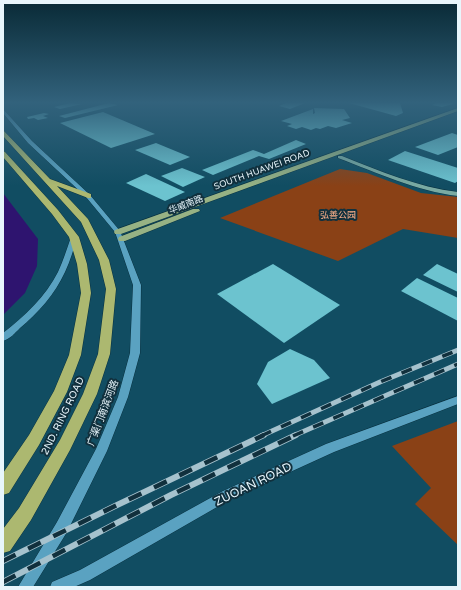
<svg xmlns="http://www.w3.org/2000/svg" width="461" height="590" font-family="'Varela Round','Noto Sans SC',sans-serif">
<style>
.green{fill:#8a4116}
.water{fill:#2e146f}
.building{fill:#6cc3cf}
.lines{fill:none;stroke-linecap:round;stroke-linejoin:round}
.tertiary-casing{stroke:#083140;stroke-width:1}
.secondary-casing{stroke:#083140;stroke-width:1}
.primary-casing{stroke:#083140;stroke-width:1}
.trunk-casing{stroke:#083140;stroke-width:1}
.tertiary{fill:#5aa2c1;fill-rule:evenodd}
.secondary{fill:#79aaa2;fill-rule:evenodd}
.primary{fill:#97b284;fill-rule:evenodd}
.trunk{fill:#acb870;fill-rule:evenodd}
.rail-far1-casing{stroke:#a6c2cd;stroke-width:5}
.rail-casing{stroke:#a6c2cd;stroke-width:6}
.rail-far1{stroke:#11303d;stroke-width:3.5;stroke-dasharray:11;stroke-linecap:butt}
.rail{stroke:#11303d;stroke-width:4.5;stroke-dasharray:14;stroke-linecap:butt}
.labels{text-anchor:middle;dominant-baseline:central;stroke-width:4;stroke-linejoin:round;paint-order:stroke}
.far-street-label{font-size:9px;fill:#e8f6fc;stroke:#11303d}
.far-park-label{font-size:9px;fill:#fdb08a;stroke:#11303d}
.street-label{font-size:10px;fill:#e8f6fc;stroke:#11303d}
.near-street-label{font-size:12px;fill:#e8f6fc;stroke:#11303d}
</style>
<rect width="100%" height="100%" fill="#114d62"/>
<g class="green">
<polygon points="340,169 367,173 421,193 458,197 458,238 403,229 338,261 220,218"/>
<polygon points="458,421 458,545 415,504 431,488 392,446"/>
</g>
<polygon class="water" points="3,193 38,239 37,266 25,293 3,315"/>
<g class="building">
<polygon points="70,103 82,104 60,109 54,107"/>
<polygon points="109,103 118,105 65,118 59,116"/>
<polygon points="286,103 305,103 290,109 279,106"/>
<polygon points="349,103 400,103 403,113 396,116"/>
<polygon points="436,103 453,103 453,104 442,107 432,105"/>
<polygon points="314,108 344,109 350,118 342,120 352,123 336,128 328,126 320,129 316,128 311,130 302,127 296,129 287,126 292,124 281,121 313,109 313,114 309,116 315,113"/>
<polygon points="103,112 155,134 111,148 60,123"/>
<polygon points="44,113 49,114 43,116 48,118 38,120 34,118 28,119 27,117"/>
<polygon points="452,133 458,135 458,147 438,155 415,147"/>
<polygon points="296,140 306,144 269,159 259,156 213,175 202,170 253,150 264,154"/>
<polygon points="156,143 190,157 170,165 135,150"/>
<polygon points="405,151 458,168 458,181 455,183 388,160"/>
<polygon points="182,168 205,177 183,187 161,176"/>
<polygon points="146,174 185,192 165,201 126,183"/>
<polygon points="273,264 340,305 284,343 217,294"/>
<polygon points="437,264 458,274 458,292 423,275"/>
<polygon points="417,278 458,298 458,321 401,291"/>
<polygon points="290,349 314,360 330,378 272,404 257,384 268,362"/>
</g>
<g class="lines">
<g class="tertiary-casing">
<g id="tertiary">
<polygon points="3,109 32,141 90,195 120,231 141,285 140,353 128,397 107,451 67,532 33,587 18,587 57,522 96,449 118,397 130,353 133,285 115,232 86,197 28,143 3,113"/>
<path d="M74,235L77,237C74,249 70,261 65,272C55,294 38,313 20,328C15,333 10,339 3,341V333C24,317 46,296 58,272C63,261 67,249 71,237Z"/>
<polygon points="458,396 458,404 334,452 231,499 90,580 74,587 50,587 52,582 80,570 223,491 326,444"/>
</g>
</g>
<g class="secondary-casing">
<path id="secondary" d="M338,156H342C380,171 417,187 458,192V196C416,191 378,173 338,158Z"/>
</g>
<g class="primary-casing">
<g id="primary">
<polygon points="458,108 458,111 121,234 115,234 114,232 115,230"/>
<polygon points="193,209 199,209 200,211 125,241 119,241 118,239 119,237"/>
</g>
</g>
<g class="trunk-casing">
<g id="trunk">
<polygon points="3,130 50,179 91,194 91,198 88,198 57,186 88,219 109,260 116,289 110,354 97,394 70,450 31,520 10,551 3,553 3,529 19,508 60,440 83,394 98,354 106,289 99,260 81,222 3,136"/>
<polygon points="3,151 5,152 58,210 79,237 87,264 91,293 81,355 67,392 39,445 9,493 3,495 3,473 29,435 54,391 69,355 81,293 77,264 69,237 52,214 3,157"/>
</g>
</g>
<use href="#tertiary" class="tertiary"/>
<use href="#secondary" class="secondary"/>
<use href="#primary" class="primary"/>
<use href="#trunk" class="trunk"/>
<g class="rail-far1-casing">
<g id="rail-far1">
<polyline points="261,436 380,382 458,350"/>
<polyline points="293,436 458,364"/>
</g>
</g>
<g class="rail-casing">
<g id="rail">
<polyline points="3,561 115,506 264,435"/>
<polyline points="3,582 171,495 296,435"/>
</g>
</g>
<use href="#rail-far1" class="rail-far1"/>
<use href="#rail" class="rail"/>
</g>
<linearGradient id="sky" x2="0" y2="1"><stop stop-color="#092a36"/><stop offset="0.55" stop-color="#32627c"/><stop offset="1" stop-color="#32627c" stop-opacity="0"/></linearGradient>
<rect width="461" height="186" fill="url(#sky)"/>
<g class="labels">
<g class="far-street-label">
<text transform="translate(262 170) rotate(-20)">SOUTH HUAWEI ROAD</text>
<text transform="translate(186 205) rotate(-21)">华威南路</text>
</g>
<g class="far-park-label">
<text x="338" y="215">弘善公园</text>
</g>
<g class="street-label">
<text transform="translate(103 413) rotate(-69)">广渠门南滨河路</text>
<text transform="translate(63 416) rotate(-64)">2ND. RING ROAD</text>
</g>
<g class="near-street-label">
<text transform="translate(253 484) rotate(-26)">ZUOAN ROAD</text>
</g>
</g>
<rect width="461" height="590" fill="none" stroke="#e8f6fc" stroke-width="8"/>
</svg>
